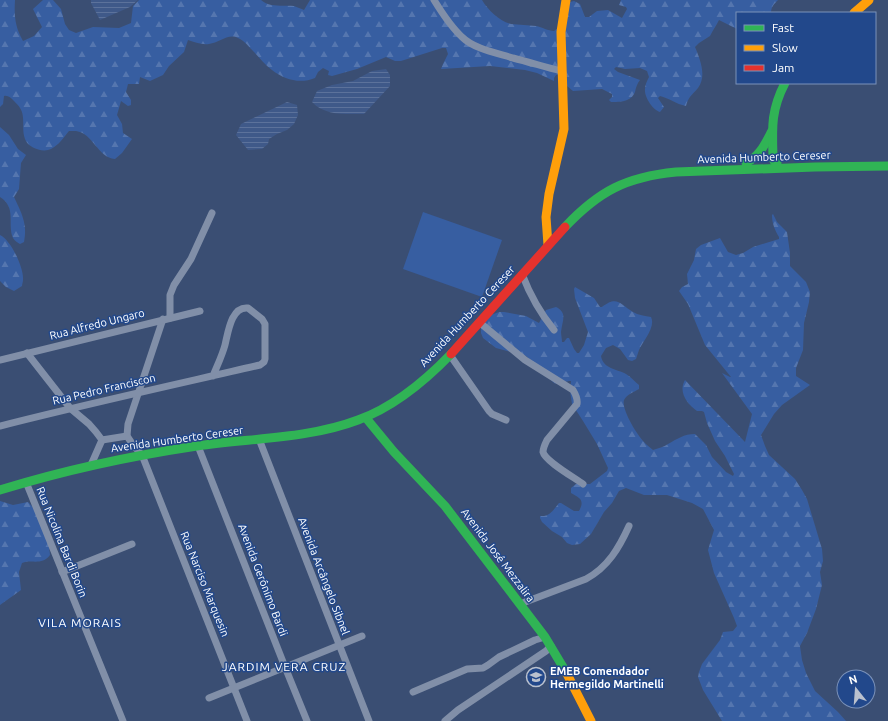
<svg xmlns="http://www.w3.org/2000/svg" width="888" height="721" font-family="Ubuntu,sans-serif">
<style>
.forest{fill:url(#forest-firs)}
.pitch{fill:#375ea1}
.water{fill:url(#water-rules)}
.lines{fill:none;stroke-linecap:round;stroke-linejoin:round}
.street{stroke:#818fa8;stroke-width:7}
.fast{stroke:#30b455;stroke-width:9}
.slow{stroke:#ff9f0a;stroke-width:9}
.jam{stroke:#e5322d;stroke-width:9}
.labels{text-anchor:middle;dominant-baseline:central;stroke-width:3;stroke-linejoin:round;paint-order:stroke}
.street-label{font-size:11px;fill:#fff;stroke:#22488b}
.poi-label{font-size:11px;font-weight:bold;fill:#fff;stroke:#22488b;text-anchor:start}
.neighbourhood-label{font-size:12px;letter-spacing:1px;fill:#fff;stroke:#22488b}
</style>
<defs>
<pattern id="forest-firs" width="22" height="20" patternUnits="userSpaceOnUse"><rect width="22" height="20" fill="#375ea1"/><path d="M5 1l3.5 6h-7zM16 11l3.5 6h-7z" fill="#5576af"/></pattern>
<pattern id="water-rules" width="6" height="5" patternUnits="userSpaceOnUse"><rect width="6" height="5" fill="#3f5989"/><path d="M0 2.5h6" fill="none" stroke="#5c729b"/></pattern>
</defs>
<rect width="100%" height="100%" fill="#3a4e73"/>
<g class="forest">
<path d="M0,0H15C14,16 15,27 23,41L34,36L42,27L33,9L43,0H53L61,9L65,24L69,30L76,33L93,27L119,28L131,23L133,6L139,0H261C270,8 284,5 294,6C297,7 301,9 304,10L310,0H482C488,10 499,21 511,24C519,25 528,25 536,26C542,27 548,31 554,31L558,28L570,2L574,1L580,4L585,17H589L597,11L608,10L622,18L627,9L626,7L619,5L621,0H778C774,4 771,7 771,13H737V29L719,20C716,26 713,30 710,36L699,43L695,47C700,59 707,76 698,88C692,95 688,97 686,106C676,104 669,98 660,96L658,98L664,107L660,112C653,110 644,97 645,89C645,85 647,81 649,77L647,71L640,68L625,69L616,67L614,69L618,72L640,80C637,84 636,87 635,92C631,102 620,102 611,102L609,100L612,97V94L602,89L573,91L567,86L560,75H556L554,78V81L537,73L525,70L490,66L441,69L443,64L448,54L446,48H442L401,61H395L386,57L357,69L332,76L328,75L329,71L323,68L318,72L315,78C300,84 285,80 272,70C265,65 260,58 254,52C249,47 245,41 238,38C228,33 219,43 209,44C201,45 195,42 188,40L184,52L169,66L163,75L150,81L140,77L139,84H128L126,92L131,100V105L128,106L121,101L117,115L122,124L123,133L132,139L122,153L115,159C98,158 93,133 76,131C74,131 72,131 69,131C64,137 59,145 51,149C43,153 28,148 25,139C21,129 26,117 20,108C19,106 16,103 14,101C11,98 8,95 4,96L3,104L0,107Z"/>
<path d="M0,127L9,135L18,149L26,155L21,163L19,189L14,197C21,212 28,224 24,242L20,244C17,242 15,241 13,238C7,223 17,208 0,197Z"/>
<path d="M773,214L777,222L787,232L790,253V266L806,282L810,292L809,302L804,323L803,350L796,368V376L810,385L782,405L774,414L761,435L765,446L769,455L795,479L802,490L807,499L822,549L823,561L820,572L822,585L816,609L807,633L800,646L802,660L806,673L815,691L838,712L846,721H722L703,690L698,677L699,672L702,664L720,640L723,632L733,631L737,626L734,618L714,573L708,550L714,530L703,509L692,503L667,495H644L626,488L619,491L612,503L604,512L591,534L580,544L572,545L567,543L562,537L552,531L542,522L540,518V516C550,517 553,510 559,503H561L574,511H579C585,500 580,498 571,493V488L576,484H590L607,471L608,468L597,444L583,421L572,404L570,391L571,381C564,381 561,385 554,383L526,356L496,348L483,338L481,333V326L491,315L499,312H504L526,316L539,323L546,310L556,307C568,313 562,321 561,332C561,335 562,339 562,342H564L567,338H569L574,349L577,353H579L584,345L588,332L575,298L574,289L575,287L594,298L600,307H602C617,295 620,304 633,312C638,315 645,316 651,317C656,327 643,341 639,350C638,353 637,356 636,359L632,361L628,360L620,349L613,345L606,348L601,356C603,369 617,369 626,374C631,377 635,382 639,385V389C634,392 627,394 624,400C621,409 637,435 644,442C646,445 650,447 653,450C658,448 664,447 668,444C677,439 684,434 695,434L706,445L712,457L726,472L733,476L734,474L725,456L715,441L707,423L704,412L702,411H697C687,404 678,392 685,380L745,442L752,414L722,373L730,377H731L705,345L688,304L679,291L682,287L688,284L687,274L694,260L696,249L701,245L720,238L728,252L736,255L743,253L753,247L779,239V237C775,230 772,224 772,215Z"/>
<path d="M0,235C11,240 24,268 23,280C23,282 22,284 22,286L14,291L6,287L0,281Z"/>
<path d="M0,501L13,505L28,502C41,514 49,538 50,555C42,566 32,559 22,563L19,572L21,590L0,605Z"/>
</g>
<polygon class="pitch" points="423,212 502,240 482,297 403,269"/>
<g class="water">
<polygon points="91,0 138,0 130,7 100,20 91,3"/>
<path d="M386,69L390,75V86L364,114C346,114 325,116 312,102L317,91L332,85L353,81L372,71Z"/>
<polygon points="287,102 297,105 298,115 294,124 287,130 277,134 269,139 268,144 262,149 248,150 236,135 241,124"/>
</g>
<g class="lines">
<g class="street">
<path d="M434,0C442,13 451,27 462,37C474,49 497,53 513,58C529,62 545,67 561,71"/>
<path d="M522,274C530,295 540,313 554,330"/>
<polyline points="170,318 170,295 174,285 191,259 212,213"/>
<polyline points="163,319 128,424 127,436 133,445 142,455 247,721"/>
<path d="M479,322L525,360L573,390C576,395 578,399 577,404L547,440C545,444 543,448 543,452C545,461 575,478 583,484"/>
<polyline points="27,353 70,408 89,424 96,432 102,440"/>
<polyline points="450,355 489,411 492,414 506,420"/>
<polyline points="0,360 200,311"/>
<path d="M0,426C86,404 173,385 260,365L264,362L265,359V324L262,319L248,308C231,306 228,333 225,345C222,356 217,366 213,376"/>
<polyline points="259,439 369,721"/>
<polyline points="102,440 127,436"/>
<polyline points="198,446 285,667 307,721"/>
<polyline points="91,465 102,440"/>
<polyline points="26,482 123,721"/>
<polyline points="62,572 132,544"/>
<path d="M520,604L586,579C608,567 619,548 629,526"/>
<polyline points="413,692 467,669 483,668 488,665 499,657 535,640 545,637"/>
<polyline points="209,698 362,636"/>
<polyline points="445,721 458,710 546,651 551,646"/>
</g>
<g class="fast">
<path d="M746,163C760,156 765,144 772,131"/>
<path d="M777,163L774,161L773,157C772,127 771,110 785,83"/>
<path d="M565,227C599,191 626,177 676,172L815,167L888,166"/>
<polyline points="366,418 394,452 445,506 545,637 566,672"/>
<path d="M0,490C65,470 130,456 197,446C250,438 308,439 358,420C394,407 425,381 451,354"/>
</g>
<g class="slow">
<polyline points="854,13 869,0"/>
<polyline points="548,245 546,217 549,194 564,129 561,32 566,0"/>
<polyline points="566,672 591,721"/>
</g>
<polyline class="jam" points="451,354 565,227"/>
</g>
<defs>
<g id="school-ring" transform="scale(1)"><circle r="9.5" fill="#22488b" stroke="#bac1ce" stroke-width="1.5"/><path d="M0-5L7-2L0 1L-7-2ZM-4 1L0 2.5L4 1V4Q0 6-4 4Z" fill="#bac1ce"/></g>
</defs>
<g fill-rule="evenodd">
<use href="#school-ring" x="536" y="677"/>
</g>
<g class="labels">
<g class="street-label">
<text transform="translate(764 157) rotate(-2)">Avenida Humberto Cereser</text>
<text transform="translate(467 316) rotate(-47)">Avenida Humberto Cereser</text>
<text transform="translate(97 324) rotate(-14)">Rua Alfredo Ungaro</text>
<text transform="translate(104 389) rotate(-13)">Rua Pedro Franciscon</text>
<text transform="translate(177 439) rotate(-8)">Avenida Humberto Cereser</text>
<text transform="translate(62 542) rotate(68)">Rua Nicolina Bardi Borin</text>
<text transform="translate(498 555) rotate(53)">Avenida José Mezzalira</text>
<text transform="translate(324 576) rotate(69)">Avenida Arcângelo Sibnel</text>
<text transform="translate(263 580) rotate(69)">Avenida Gerônimo Bardi</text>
<text transform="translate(205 584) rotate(68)">Rua Narciso Marquesin</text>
</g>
<g class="poi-label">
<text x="550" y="671">EMEB Comendador<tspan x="550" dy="13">Hermegildo Martinelli</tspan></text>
</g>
<g class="neighbourhood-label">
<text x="80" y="622">VILA MORAIS</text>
<text x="284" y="666">JARDIM VERA CRUZ</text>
</g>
</g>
<rect x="736" y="12" width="140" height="72" fill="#22488b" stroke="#7a91b9"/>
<rect x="744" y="25" width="20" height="6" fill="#30b455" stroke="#7a91b9"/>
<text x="772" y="32" font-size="12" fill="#ffffff">Fast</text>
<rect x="744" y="45" width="20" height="6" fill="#ff9f0a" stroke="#7a91b9"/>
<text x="772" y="52" font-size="12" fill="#ffffff">Slow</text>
<rect x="744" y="65" width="20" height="6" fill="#e5322d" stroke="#7a91b9"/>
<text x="772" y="72" font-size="12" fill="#ffffff">Jam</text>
<g transform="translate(856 689) rotate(343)"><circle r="19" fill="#22488b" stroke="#7a91b9"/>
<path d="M0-3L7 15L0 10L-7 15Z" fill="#bac1ce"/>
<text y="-6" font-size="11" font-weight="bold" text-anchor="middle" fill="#ffffff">N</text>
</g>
</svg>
